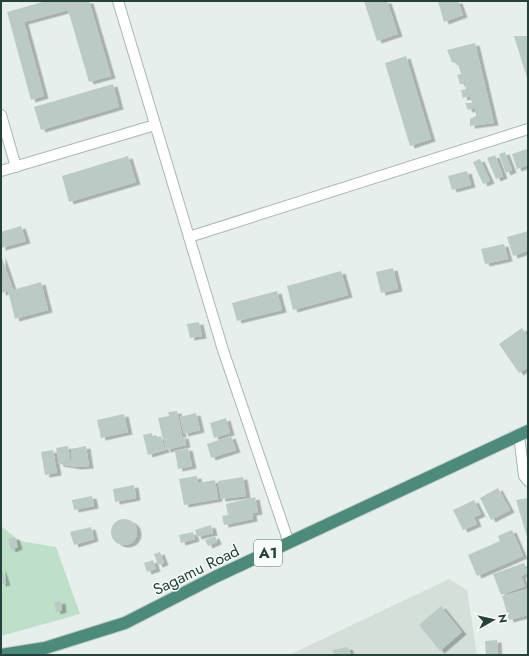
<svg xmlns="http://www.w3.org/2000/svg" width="529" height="656" font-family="Jost,sans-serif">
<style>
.built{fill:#d4dfda}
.green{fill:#bfe0c8}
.building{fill:#bbcac4;filter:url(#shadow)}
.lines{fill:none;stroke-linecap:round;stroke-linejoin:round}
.minor-casing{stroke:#a8b8b2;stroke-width:12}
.trunk-casing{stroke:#c2cac8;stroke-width:14}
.minor{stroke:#fff;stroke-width:10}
.trunk{stroke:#4c8a7c;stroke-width:12}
.labels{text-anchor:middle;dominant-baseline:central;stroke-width:3;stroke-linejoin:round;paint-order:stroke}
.shield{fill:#f7fbf9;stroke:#637a73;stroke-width:1}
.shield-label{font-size:15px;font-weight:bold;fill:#24423a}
.street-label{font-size:16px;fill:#24423a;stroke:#f7fbf9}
</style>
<defs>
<filter id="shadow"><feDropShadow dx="4.5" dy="2.5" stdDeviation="0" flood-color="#0004"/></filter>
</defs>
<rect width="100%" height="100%" fill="#e6efeb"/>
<polygon class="built" points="449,579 467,590 477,655 289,655"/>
<polygon class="green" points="1,526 20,541 56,547 80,614 1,636"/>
<g class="building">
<polygon points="46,1 89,1 111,76 89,82 68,10 24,22 44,96 31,100 7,12"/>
<polygon points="364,1 387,1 398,34 377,41"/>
<polygon points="438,1 458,1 463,15 444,22"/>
<polygon points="514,36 528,36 528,81"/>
<polygon points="475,43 494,123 470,126 470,119 476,116 475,108 468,110 465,103 472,103 470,96 463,98 461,90 466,89 465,84 460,84 457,75 461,74 458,64 452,62 447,50"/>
<polygon points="406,56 431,139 410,146 385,63"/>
<polygon points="113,84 119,107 41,130 34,107"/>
<polygon points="527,149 528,165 517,169 512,154"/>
<polygon points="505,152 512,170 506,173 499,154"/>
<polygon points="495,155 503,176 496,179 487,158"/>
<polygon points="128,156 136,182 69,202 62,176"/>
<polygon points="480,159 490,181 483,184 473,162"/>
<polygon points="467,171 471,185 452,190 448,176"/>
<polygon points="21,226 26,241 1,248 1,232"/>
<polygon points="528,231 528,251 513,256 507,237"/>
<polygon points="504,244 508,259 485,264 481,249"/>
<polygon points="1,255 13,290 41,282 48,310 15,319 8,291 1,293"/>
<polygon points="393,268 398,289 381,293 376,272"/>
<polygon points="341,271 348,295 293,310 287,286"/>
<polygon points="277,291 282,310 237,321 232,303"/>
<polygon points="199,322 202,336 190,338 187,324"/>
<polygon points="522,328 528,337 528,367 519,373 499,344"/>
<polygon points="177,411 182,435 163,440 158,418 169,416 168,412"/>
<polygon points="196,413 200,430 184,434 180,417"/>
<polygon points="124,414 128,432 101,438 97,420"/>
<polygon points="226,418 230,433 214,438 210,423"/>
<polygon points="152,433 153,438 161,436 165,450 148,455 143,435"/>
<polygon points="184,436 186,445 166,450 164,440"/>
<polygon points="231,436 236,450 211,458 207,444"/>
<polygon points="68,446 71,466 59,464 56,448"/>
<polygon points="86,446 89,466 76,467 71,466 71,449"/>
<polygon points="188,448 192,466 178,469 175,451"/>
<polygon points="53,450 57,473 45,475 41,452"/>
<polygon points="197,476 198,483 215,480 218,499 184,505 179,479"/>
<polygon points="243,477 246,496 221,499 218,481"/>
<polygon points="134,485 136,498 115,502 113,489"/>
<polygon points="498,488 510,510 491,520 480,498"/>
<polygon points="92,496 94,506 74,510 72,500"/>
<polygon points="255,497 258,512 252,513 253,519 224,525 222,516 228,515 226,504"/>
<polygon points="528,498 528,540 516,500"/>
<polygon points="474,500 481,514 474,517 477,524 463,530 453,510"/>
<circle cx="124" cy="532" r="13"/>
<polygon points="211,525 213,533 197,537 195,530"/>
<polygon points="91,527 94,539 74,545 70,532"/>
<polygon points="512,530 523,556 477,576 468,555 500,541 498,536"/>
<polygon points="193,532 195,539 181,543 179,535"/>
<polygon points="215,536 217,542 208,546 205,540"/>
<polygon points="15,537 18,547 11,550 8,539"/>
<polygon points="160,552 164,563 158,565 154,554"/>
<polygon points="153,560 156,569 147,572 144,563"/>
<polygon points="524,563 528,573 521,576 525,586 501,595 493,574"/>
<polygon points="1,568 6,583 1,584"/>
<polygon points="528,589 528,615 509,620 502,596"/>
<polygon points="61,601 62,610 56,612 54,602"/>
<polygon points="441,606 462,632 440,651 419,625"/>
<polygon points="497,640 498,655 486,655 485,641"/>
<polygon points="348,647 351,655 335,655 332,650"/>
</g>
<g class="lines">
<g class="minor-casing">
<g id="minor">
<polyline points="118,1 223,350 289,543"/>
<polyline points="1,115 16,167"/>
<polyline points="1,171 155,125"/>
<polyline points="189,237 528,129"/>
<polyline points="519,435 524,476 528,481"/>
</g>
</g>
<g class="trunk-casing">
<polyline id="trunk" points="1,655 45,648 125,623 215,577 528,431"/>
</g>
<use href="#minor" class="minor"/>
<use href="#trunk" class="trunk"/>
</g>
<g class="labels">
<rect class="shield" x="254" y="540" width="28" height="26" rx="3"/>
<g class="shield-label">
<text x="268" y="553">A1</text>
</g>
<g class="street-label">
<text transform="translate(196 570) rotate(-26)">Sagamu Road</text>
</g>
</g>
<rect width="529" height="656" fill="none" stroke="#24423a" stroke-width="4"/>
<g transform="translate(493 620) rotate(82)" stroke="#f7fbf9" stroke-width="3" paint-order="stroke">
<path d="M0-3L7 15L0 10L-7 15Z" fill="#24423a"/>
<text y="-6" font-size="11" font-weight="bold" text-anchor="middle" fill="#24423a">N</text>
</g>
</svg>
